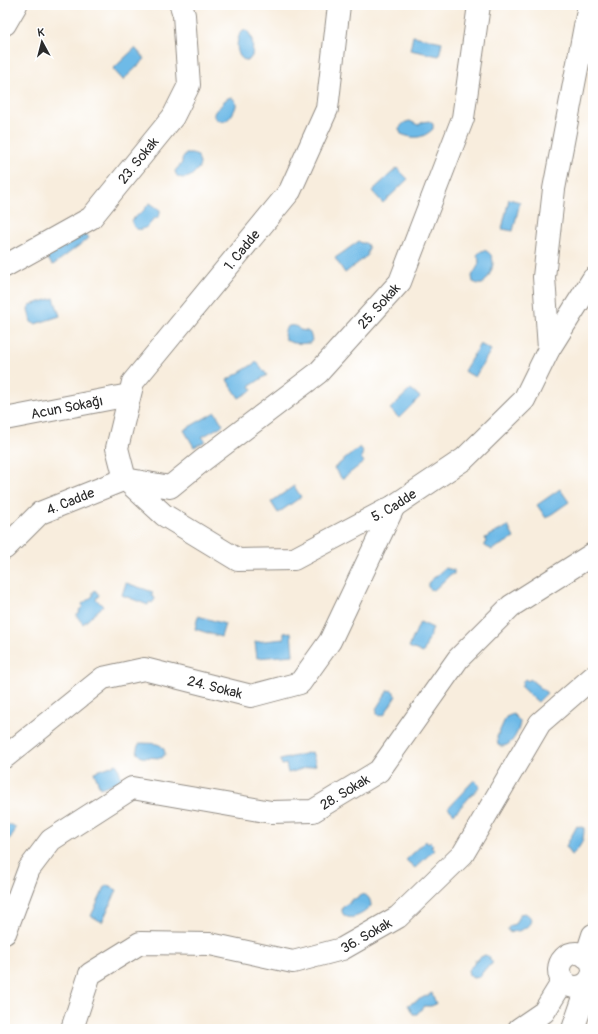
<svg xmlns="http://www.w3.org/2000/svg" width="598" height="1034" font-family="Pangolin,sans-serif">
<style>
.water{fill:#6ebae7;stroke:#4c7289}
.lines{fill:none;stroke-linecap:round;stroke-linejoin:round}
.street-casing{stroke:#928c84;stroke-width:24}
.street{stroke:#fff;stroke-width:22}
.labels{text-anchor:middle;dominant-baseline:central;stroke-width:4;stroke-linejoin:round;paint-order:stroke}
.street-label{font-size:14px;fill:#2b2b2b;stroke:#fff}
</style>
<rect width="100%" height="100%" fill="#fff"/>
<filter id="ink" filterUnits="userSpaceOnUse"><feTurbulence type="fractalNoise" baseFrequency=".025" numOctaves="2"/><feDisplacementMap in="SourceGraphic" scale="8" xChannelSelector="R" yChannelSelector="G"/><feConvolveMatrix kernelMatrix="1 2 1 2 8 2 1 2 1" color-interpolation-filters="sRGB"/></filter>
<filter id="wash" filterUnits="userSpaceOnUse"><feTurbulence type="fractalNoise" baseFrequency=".012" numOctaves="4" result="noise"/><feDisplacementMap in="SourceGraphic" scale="16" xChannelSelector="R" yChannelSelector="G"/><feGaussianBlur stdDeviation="0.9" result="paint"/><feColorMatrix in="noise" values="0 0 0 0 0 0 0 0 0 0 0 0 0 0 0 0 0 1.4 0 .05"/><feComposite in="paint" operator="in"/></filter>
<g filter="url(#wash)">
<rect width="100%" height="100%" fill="#f8eddd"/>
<g class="water">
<path d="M243,30H246C254,37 253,47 252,56L248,61C234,59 235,38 243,30Z"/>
<polygon points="413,36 442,42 439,56 410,50"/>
<polygon points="135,48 145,59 123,80 113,69"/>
<path d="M231,97C239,102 236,107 233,113C229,119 225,124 218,120C216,119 214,118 214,116C213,109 222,108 224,101L228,98Z"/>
<path d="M410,121L418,125L423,122L429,121L433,124V129C422,139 414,139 401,134L399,129C402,124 404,122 410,121Z"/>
<path d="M186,154H192L198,156C198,157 200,163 200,163C200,167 198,169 195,172C190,178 185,179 178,177L176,174L175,171L182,163C182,159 182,157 186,154Z"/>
<polygon points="397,168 408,179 383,203 372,191"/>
<polygon points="509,199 520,202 513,231 502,229"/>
<path d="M150,203L160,210V214L157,218L153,219C148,230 133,235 132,220C135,216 140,215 143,211C146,208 147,205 150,203Z"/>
<polygon points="83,230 89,238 53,265 47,258"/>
<polygon points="359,241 361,243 365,243 367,244 369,249 367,253 368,255 345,273 335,258"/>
<path d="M484,250C498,255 493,271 486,280C485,281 484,283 482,284C479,285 476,283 473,282L472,276C476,268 482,264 477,255L480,252Z"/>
<polygon points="54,298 60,316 35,324 31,322 28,309 30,305"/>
<path d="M289,326C294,325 297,326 300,330L307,331L310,333L312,340L310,343C299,344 278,345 286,328Z"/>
<polygon points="480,344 491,350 475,377 464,371"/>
<polygon points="257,362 267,375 250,386 252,390 239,398 227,380"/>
<polygon points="411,389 420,397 399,418 390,409"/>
<polygon points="215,412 223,425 202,437 206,441 194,447 184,430"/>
<polygon points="360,447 363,451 361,458 364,462 342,479 334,468"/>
<polygon points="294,486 301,497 278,513 271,502"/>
<polygon points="560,489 569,502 546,518 537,505"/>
<polygon points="508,526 514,538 491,550 490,548 488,548 484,545 486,541 485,538"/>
<polygon points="445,568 454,570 454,574 451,574 434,590 430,589 428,587 428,583"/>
<polygon points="126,583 153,592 151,595 154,597 155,599 152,603 149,602 148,605 122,595"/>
<polygon points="95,590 99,595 96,599 103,606 83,624 76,615 80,612 79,610 83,607 82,604 93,596 93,592"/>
<polygon points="198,616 225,624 221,637 195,629"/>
<polygon points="420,622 433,628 423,653 409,647"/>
<polygon points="291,632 293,655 257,658 255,642 284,639 284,633"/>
<polygon points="525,679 528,681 530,679 547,693 538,702 521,687 523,684 522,682"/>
<polygon points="388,690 390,691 391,690 394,692 394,694 396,696 384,715 382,715 379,716 377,714 377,710 376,709"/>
<path d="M513,714L520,721C520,730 510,751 498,745L497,737L506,717Z"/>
<path d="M142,743C151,744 164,741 165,754L162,758L141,757L138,754L137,748L139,744Z"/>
<polygon points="312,752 316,765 288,773 286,764 282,765 280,760"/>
<polygon points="117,764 122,780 100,788 94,772"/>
<polygon points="474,780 480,786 454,814 448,808"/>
<path d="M6,825H12L15,827C15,835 12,836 7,841L6,847L8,854L5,857Z"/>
<path d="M577,826L584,828C584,841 581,846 572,855L570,854L566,846Z"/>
<polygon points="426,841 428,844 430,842 433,845 431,847 434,850 415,868 406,860"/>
<polygon points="106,885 117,890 102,922 91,916"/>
<path d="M360,895C367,893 371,899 371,906C366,912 352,922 344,915C339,910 344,904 350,903V901L353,899H357Z"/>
<path d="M525,913C541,921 520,935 508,931V929C509,925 512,925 515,924L520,914Z"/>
<polygon points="485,955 490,957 489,960 491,960 492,961 492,964 486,968 479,977 473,978 469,975 468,970 474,964 475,960 477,961 479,958"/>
<polygon points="432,993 436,1004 431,1006 424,1006 417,1014 413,1014 408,1005"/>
</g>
</g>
<g filter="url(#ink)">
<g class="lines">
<g class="street-casing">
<g id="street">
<polyline points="5,24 16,5"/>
<path id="s1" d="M5,266L91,218L173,117L189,85L184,15L181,5"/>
<polyline points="549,349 544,277 554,189 589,5"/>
<path id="s2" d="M5,419L129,395"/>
<path id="s3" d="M125,479L170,487L202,461L318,373L400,282L463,118L479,5"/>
<path id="s4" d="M125,479L164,515L238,560L294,559L394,506L464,459L524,400L549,349L593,279"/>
<path id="s5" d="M125,479L117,448L133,382L290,191L327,109L339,5"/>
<path id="s6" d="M5,548L40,513L125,479"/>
<path id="s7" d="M5,757L103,678L144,669L251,696L300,683L330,641L394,506"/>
<path id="s8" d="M5,933L29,869L51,840L132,788L271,812L313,811L379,771L458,659L511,606L593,554"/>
<circle cx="576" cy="970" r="17"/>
<polyline points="586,957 593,935"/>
<path id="s9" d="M72,1029L90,974L140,943L210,944L293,962L342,949L398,917L463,854L540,723L593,677"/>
<polyline points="519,1029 544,1012 563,981"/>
<polyline points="573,1029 590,980"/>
</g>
</g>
<use href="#street" class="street"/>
</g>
</g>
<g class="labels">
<g class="street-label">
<text stroke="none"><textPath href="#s1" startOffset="173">23. Sokak</textPath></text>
<text stroke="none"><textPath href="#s5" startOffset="271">1. Cadde</textPath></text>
<text stroke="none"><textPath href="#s3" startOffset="323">25. Sokak</textPath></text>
<text stroke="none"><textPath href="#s2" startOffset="63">Acun Sokağı</textPath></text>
<text stroke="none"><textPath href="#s6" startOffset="82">4. Cadde</textPath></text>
<text stroke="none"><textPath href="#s4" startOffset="309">5. Cadde</textPath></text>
<text stroke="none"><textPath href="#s7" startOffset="241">24. Sokak</textPath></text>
<text stroke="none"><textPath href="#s8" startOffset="421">28. Sokak</textPath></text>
<text stroke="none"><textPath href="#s9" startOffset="350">36. Sokak</textPath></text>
</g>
</g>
<rect width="598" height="1034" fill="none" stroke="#fff" stroke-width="20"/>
<g transform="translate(42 42) rotate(353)" stroke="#ffffff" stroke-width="3" paint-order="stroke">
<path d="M0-3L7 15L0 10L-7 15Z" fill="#2b2b2b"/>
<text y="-6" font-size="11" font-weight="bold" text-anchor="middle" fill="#2b2b2b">K</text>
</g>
</svg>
